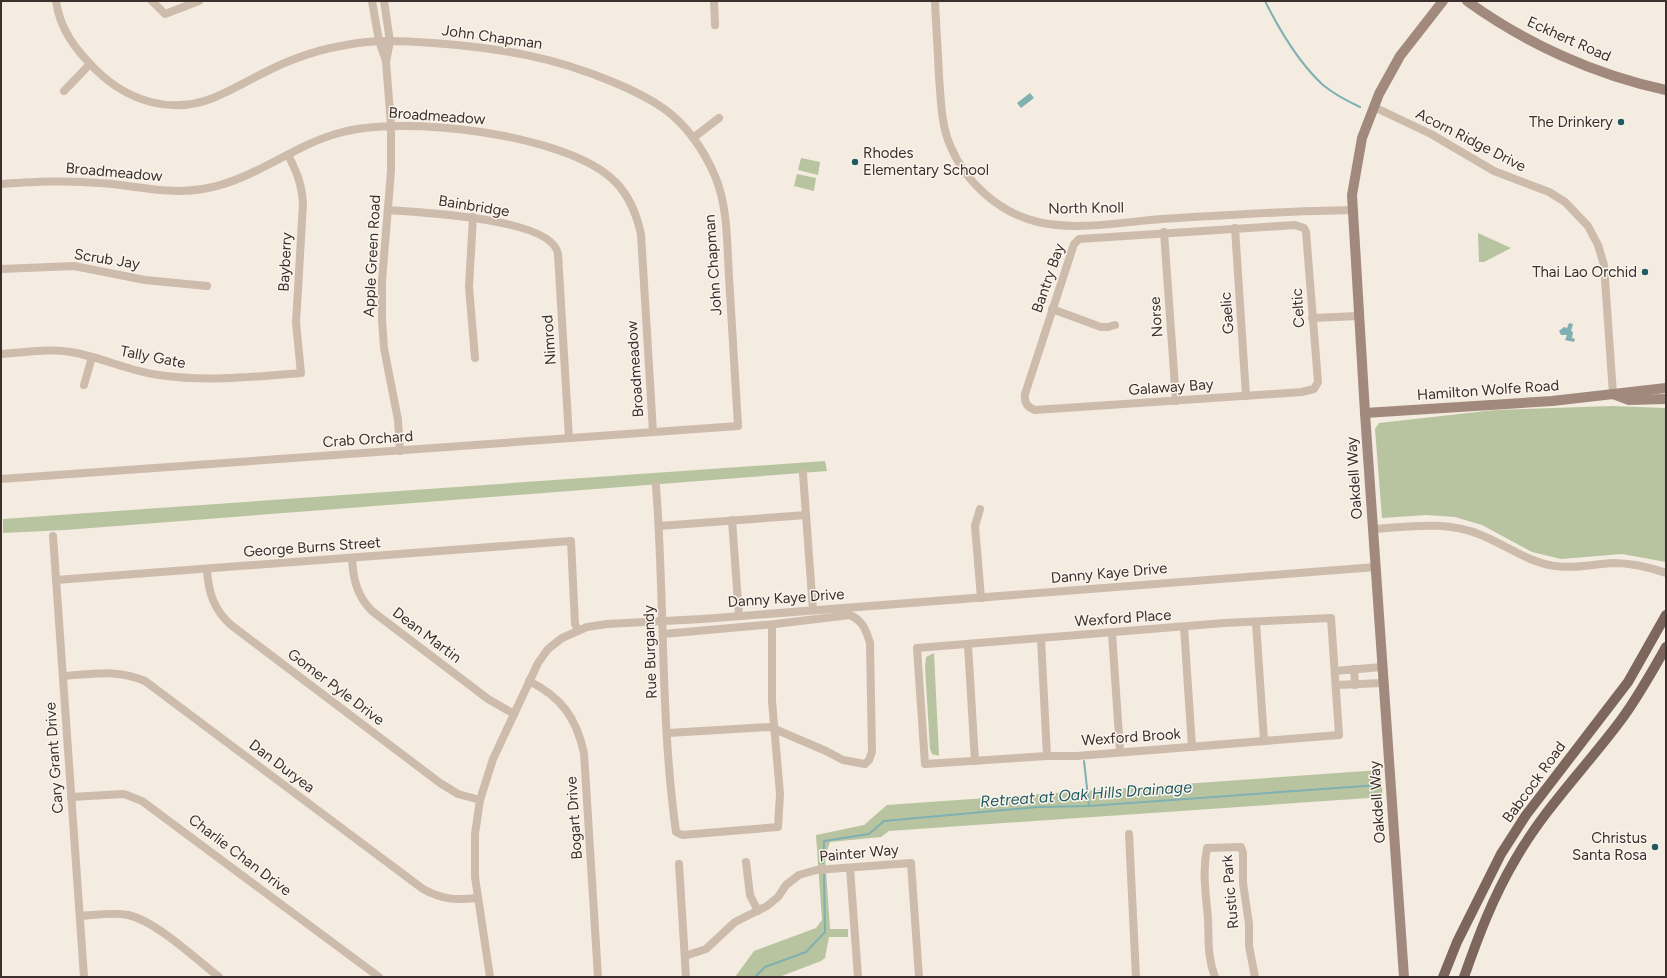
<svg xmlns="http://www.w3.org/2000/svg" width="1667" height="978" font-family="Figtree,sans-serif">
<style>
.green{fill:#b8c4a0}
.water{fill:#7fb0b2}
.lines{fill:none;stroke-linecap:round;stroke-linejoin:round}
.stream{stroke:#7fb0b2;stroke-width:2}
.street{stroke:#cdbbac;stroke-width:8}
.secondary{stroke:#a18a7d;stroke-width:10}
.primary{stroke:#7d675c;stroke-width:10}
.poi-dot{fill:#1f5a5e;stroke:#fbf5ee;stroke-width:1.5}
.labels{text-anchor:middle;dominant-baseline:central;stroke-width:3;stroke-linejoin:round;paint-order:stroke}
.street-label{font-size:15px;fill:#3b302b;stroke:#fbf5ee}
.poi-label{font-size:15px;fill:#3b302b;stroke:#fbf5ee;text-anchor:end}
.water-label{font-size:16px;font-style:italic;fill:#1f5a5e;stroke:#fbf5ee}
</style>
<rect width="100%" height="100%" fill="#f4ebe1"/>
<g class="green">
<polygon points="801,158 820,162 818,175 798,170"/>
<polygon points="797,174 816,178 814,191 794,186"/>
<polygon points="1478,233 1511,248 1484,262 1479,262"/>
<polygon points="1612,406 1666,408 1666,562 1622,554 1561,559 1532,552 1482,525 1455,517 1426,515 1382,518 1375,429 1379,423 1495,410"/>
<polygon points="825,461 827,471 65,530 3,533 3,519"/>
<polygon points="934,653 939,756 932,754 930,749 925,667 926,657"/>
<polygon points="1380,770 1383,797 889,831 881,837 830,842 825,856 830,929 848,929 848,937 829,937 825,958 821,961 779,977 735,977 754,951 816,928 822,920 816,835 864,825 887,805"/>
</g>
<g class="water">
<polygon points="1030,93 1034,98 1021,108 1017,103"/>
<polygon points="1569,323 1573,324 1571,331 1573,332 1572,338 1575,339 1574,342 1565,340 1567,335 1561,335 1559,331 1564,327 1567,328"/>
</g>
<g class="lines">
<g class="stream">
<path d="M1265,1C1279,29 1300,64 1323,85C1334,94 1347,101 1360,107"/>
<polyline points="1084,761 1089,806"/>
<polyline points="823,863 824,841 869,834 884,821 1038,807 1089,806 1378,785"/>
<polyline points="755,977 765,967 806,952 825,932 824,875"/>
</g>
<g class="street">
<polyline points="152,1 165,14 199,1"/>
<polyline points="372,1 379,41 386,61"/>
<polyline points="384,1 390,41 386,62 391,125 391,171 382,281 382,319 384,348 398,420 400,451"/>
<polyline points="714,1 715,25"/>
<path d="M935,1C936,26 938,51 939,77C941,100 941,124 950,145C965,182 999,213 1038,222C1077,231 1122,222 1162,219C1225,215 1289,211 1352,210"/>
<polyline points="64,91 90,64"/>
<polyline points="1374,107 1431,134 1494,171 1549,192 1565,202 1588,226 1598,245 1604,265 1613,394"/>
<polyline points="693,138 719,118"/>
<path d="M1,184C34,182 66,180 99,183C136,185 166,195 203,189C253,181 291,146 339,133C403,115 558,133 610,177C628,192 636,212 641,234L653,432"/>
<path d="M388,210C418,212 553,218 558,254L569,438"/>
<polyline points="473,217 469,287 475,358"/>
<path d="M1295,225L1304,228L1306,232L1318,382L1314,389L1302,392L1035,410C1027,407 1024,403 1025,394L1074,244L1079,239Z"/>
<polyline points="1235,228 1246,396"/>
<polyline points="1164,232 1176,401"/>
<polyline points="1,269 74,266 145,280 207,286"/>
<polyline points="1052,309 1101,327 1108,327 1115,325"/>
<polyline points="1312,318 1359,316"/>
<path d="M1,354C24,353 48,348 71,352C101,357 129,371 159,375C206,382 253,377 301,373L296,323L303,204C302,185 297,172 288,155"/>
<polyline points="84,385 92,357"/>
<polyline points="803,474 813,610"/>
<path d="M1,479L738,426C735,376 732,327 729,277C727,244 728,207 715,176C704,150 686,124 663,108C647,97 630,89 613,82C551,56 499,48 433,43C404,41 375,39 346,45C328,48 309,53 292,60C265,70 240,87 213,98C171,115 128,101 96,70C76,50 60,30 56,1"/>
<path d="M656,486C665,601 660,718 676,832L682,835L778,827L780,794L772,701V625"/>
<polyline points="980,509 975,526 981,598"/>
<polyline points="732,520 739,616"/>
<polyline points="659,526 806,515"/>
<path d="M1373,529C1409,527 1446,520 1481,535C1506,545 1527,562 1555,566C1575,569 1593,564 1613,563C1631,563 1649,567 1666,573"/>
<polyline points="53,536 84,977"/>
<path d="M352,558C353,579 357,596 372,611L488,699L514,714"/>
<path d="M207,569C208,592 214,610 231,625L440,783L458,794L480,800"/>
<polyline points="56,580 571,541 575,624 578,630"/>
<polygon points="1331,618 1339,735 1077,756 1047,756 925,764 917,648 1224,623"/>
<polyline points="1256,623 1264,740"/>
<polyline points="1184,627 1192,747"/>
<polyline points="1112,633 1120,751"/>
<path d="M663,634L775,624L850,615C863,621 866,630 870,643L872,752L869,760L865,764L843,760L826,751L770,727L668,733"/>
<polyline points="1041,639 1047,756"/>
<polyline points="968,645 975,761"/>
<polyline points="1354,669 1355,685"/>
<polyline points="1335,671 1382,667"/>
<path d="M63,676C92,674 118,669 145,681L423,889C443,900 455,900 478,898"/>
<path d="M529,681C561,697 576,717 584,753L598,977"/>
<polyline points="1336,685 1383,683"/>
<polyline points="71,797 124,794 142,801 379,977"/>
<polyline points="1129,834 1136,977"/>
<polyline points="746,862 750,895 758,911"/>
<polyline points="679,864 686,977"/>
<polyline points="850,868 858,977"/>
<path d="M80,916C96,915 112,912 128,915C156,921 196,959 219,977"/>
<polyline points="685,956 706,949 735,922 767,906 778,897 786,885 799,875 816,870 911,863 919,977"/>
<polyline points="490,977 475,877 475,834 480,800 493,759 538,663 548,649 562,638 587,627 607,624 702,619 1376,567"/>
<path d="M1215,977C1207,957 1209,939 1208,919C1206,895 1202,872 1207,848L1241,847L1243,853V883L1249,924V946L1255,977"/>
</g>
<g class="secondary">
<path d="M1467,1C1525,43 1595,75 1666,90"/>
<polyline points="1613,394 1629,400 1666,399"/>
<polyline points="1365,413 1552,401 1666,388"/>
<polyline points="1404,977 1365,413 1352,195 1362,138 1379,94 1400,56 1443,1"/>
</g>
<g class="primary">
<polyline points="1443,977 1457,942 1501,854 1526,815 1628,682 1666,615"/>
<path d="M1464,977C1478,937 1493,897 1515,860C1544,809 1586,767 1621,720C1638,697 1652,672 1666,647"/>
</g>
</g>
<g class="poi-dot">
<circle cx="1621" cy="122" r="4"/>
<circle cx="855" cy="162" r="4"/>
<circle cx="1645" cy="272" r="4"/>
<circle cx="1655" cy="847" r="4"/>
</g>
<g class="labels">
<g class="street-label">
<text transform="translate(492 37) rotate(8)">John Chapman</text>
<text transform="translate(1569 39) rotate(24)">Eckhert Road</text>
<text transform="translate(437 116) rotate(4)">Broadmeadow</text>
<text transform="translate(1471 140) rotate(27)">Acorn Ridge Drive</text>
<text transform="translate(114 172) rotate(5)">Broadmeadow</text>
<text transform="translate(474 206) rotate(9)">Bainbridge</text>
<text transform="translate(1086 208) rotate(-1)">North Knoll</text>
<text transform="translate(372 256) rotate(-87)">Apple Green Road</text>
<text transform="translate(107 259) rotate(9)">Scrub Jay</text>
<text transform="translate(285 262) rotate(-87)">Bayberry</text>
<text transform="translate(713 265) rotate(-94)">John Chapman</text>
<text transform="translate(1048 278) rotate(-71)">Bantry Bay</text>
<text transform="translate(1298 308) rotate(-94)">Celtic</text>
<text transform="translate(1227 313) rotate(-94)">Gaelic</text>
<text transform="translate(1156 317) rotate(-94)">Norse</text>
<text transform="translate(549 340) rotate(-94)">Nimrod</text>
<text transform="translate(153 357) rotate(11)">Tally Gate</text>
<text transform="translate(635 369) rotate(-94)">Broadmeadow</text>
<text transform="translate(1171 387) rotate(-4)">Galaway Bay</text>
<text transform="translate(1488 390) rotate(-4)">Hamilton Wolfe Road</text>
<text transform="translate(368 439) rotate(-4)">Crab Orchard</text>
<text transform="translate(1354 478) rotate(-94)">Oakdell Way</text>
<text transform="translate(312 547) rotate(-4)">George Burns Street</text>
<text transform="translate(1109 573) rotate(-5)">Danny Kaye Drive</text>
<text transform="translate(786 598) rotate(-4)">Danny Kaye Drive</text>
<text transform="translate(1123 618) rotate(-4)">Wexford Place</text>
<text transform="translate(427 635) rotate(37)">Dean Martin</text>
<text transform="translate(650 652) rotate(-92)">Rue Burgandy</text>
<text transform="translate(336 687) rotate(37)">Gomer Pyle Drive</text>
<text transform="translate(1131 737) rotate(-4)">Wexford Brook</text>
<text transform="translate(54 758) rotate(-94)">Cary Grant Drive</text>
<text transform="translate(282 766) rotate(37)">Dan Duryea</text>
<text transform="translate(1534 782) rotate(-54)">Babcock Road</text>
<text transform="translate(1377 802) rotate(-94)">Oakdell Way</text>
<text transform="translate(574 818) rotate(-94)">Bogart Drive</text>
<text transform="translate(859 853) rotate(-5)">Painter Way</text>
<text transform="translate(240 855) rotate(37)">Charlie Chan Drive</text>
<text transform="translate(1230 892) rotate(-95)">Rustic Park</text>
</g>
<g class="poi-label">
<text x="1613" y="122">The Drinkery</text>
<text x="863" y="153" text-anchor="start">Rhodes<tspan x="863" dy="17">Elementary School</tspan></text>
<text x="1637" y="272">Thai Lao Orchid</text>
<text x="1647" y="838">Christus<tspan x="1647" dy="17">Santa Rosa</tspan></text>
</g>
<g class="water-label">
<text transform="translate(1086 794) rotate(-4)">Retreat at Oak Hills Drainage</text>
</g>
</g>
<rect width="1667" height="978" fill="none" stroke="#3b302b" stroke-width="4"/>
</svg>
